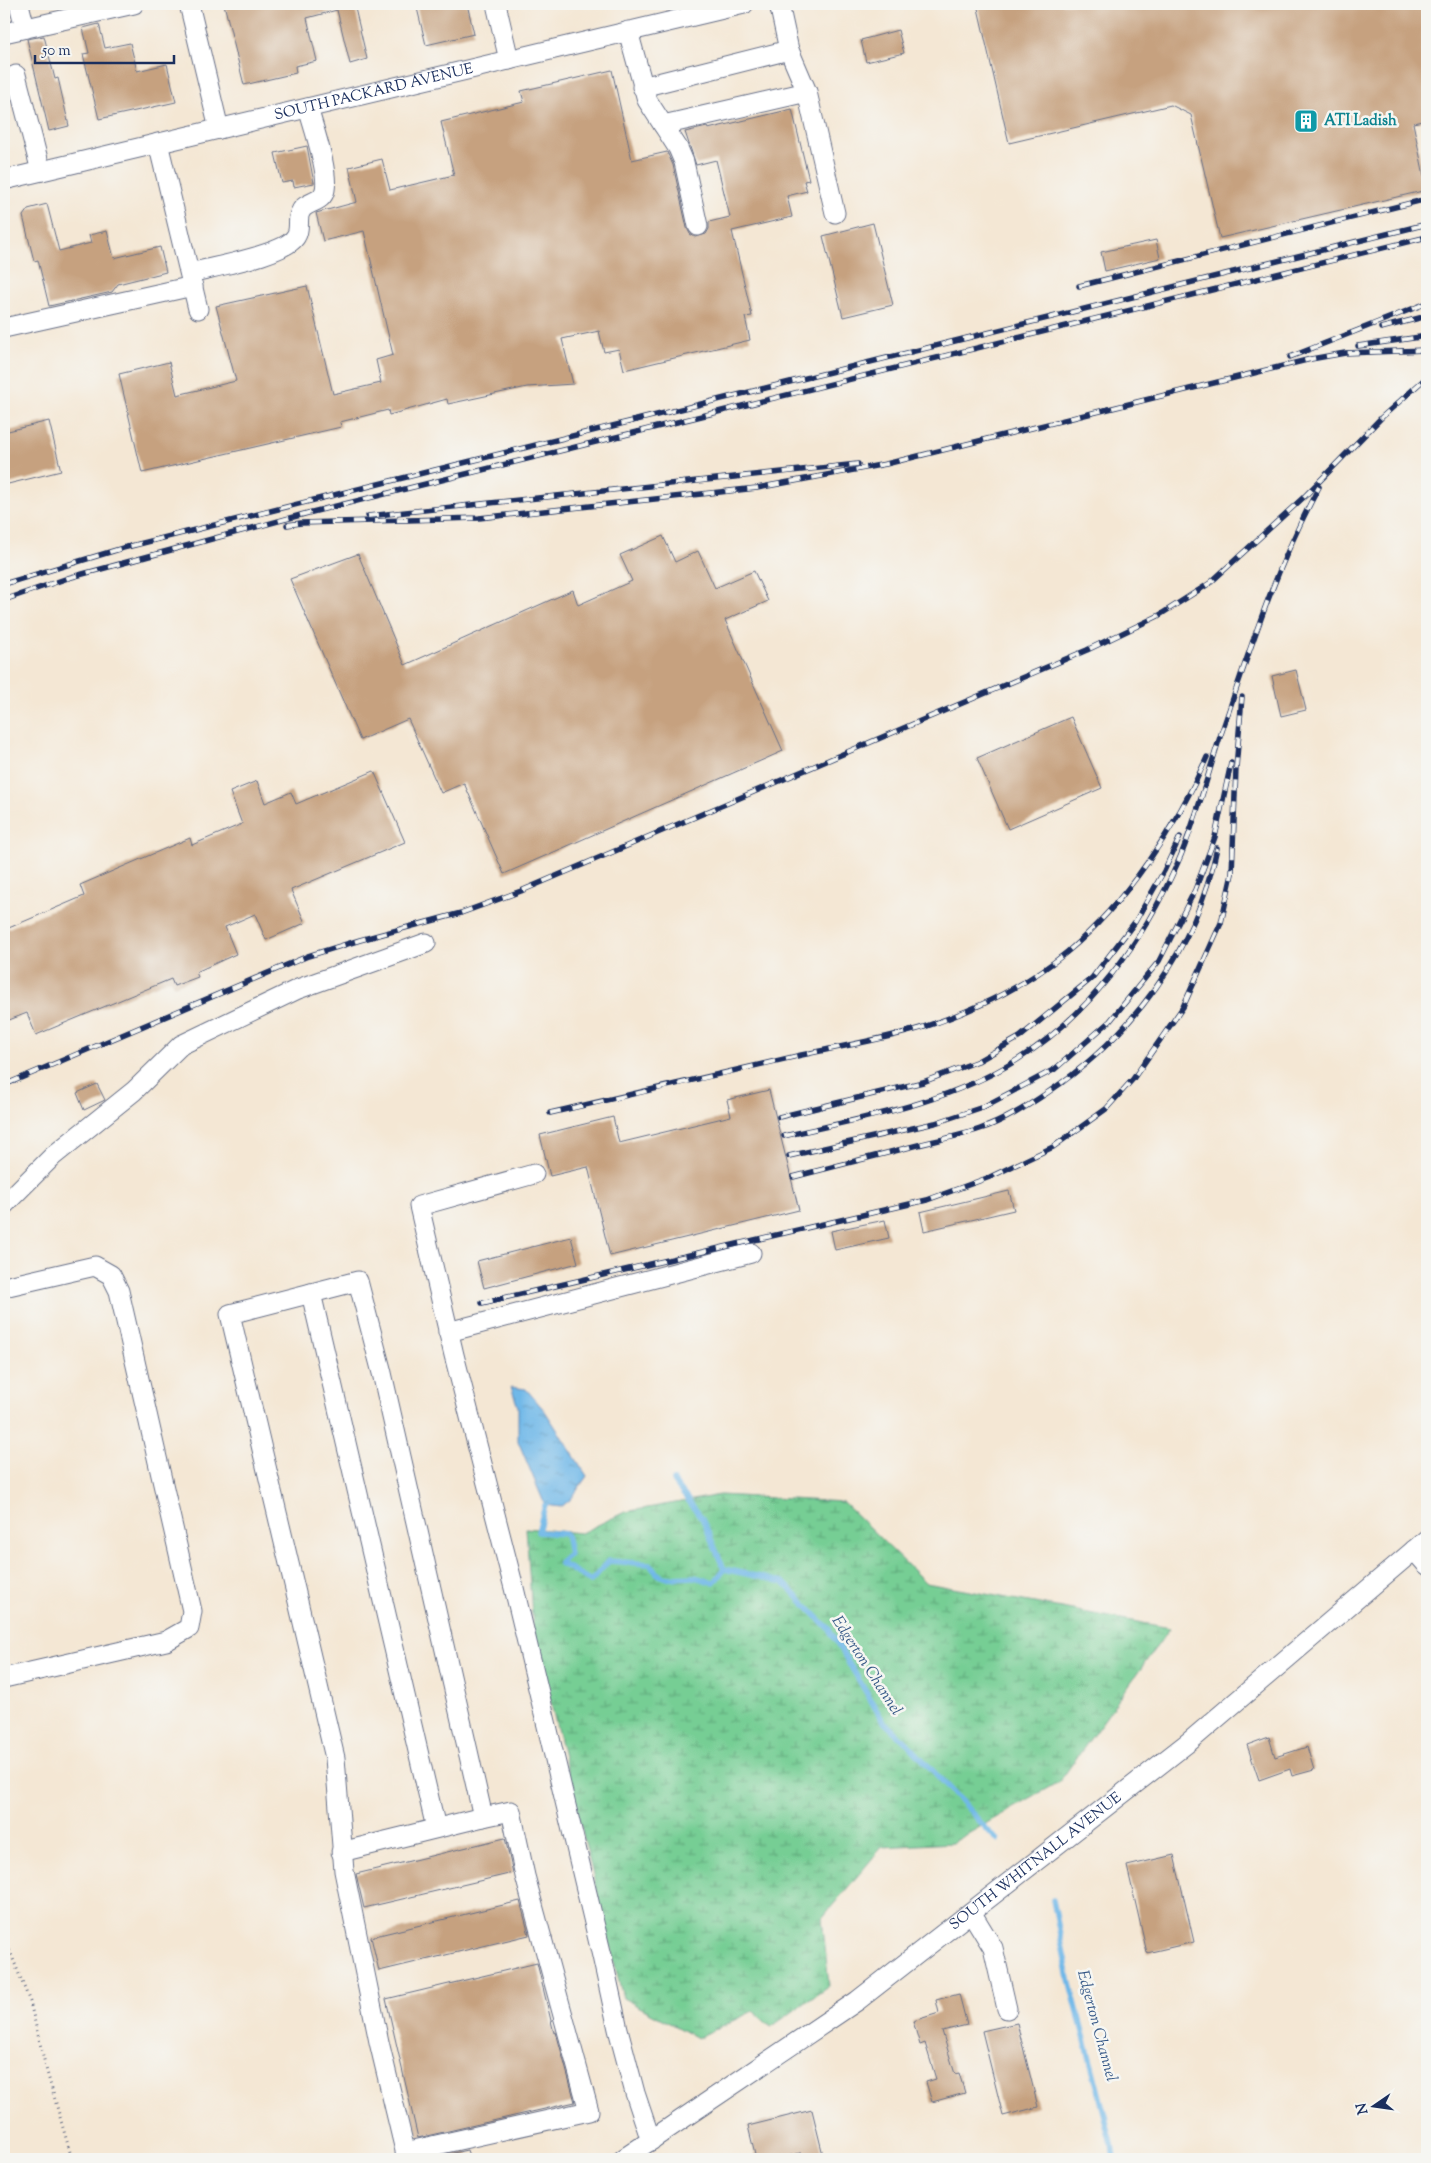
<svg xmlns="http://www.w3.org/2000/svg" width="1431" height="2163" font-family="'Sorts Mill Goudy',serif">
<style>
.wetland{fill:url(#wetland-marsh);stroke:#487e79}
.water{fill:url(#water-ripples);stroke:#4674a3}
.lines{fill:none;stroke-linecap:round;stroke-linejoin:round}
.stream{stroke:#70b8e8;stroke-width:5.5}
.building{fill:#c6a17f}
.minor-casing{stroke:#676f87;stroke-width:21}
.path{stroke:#676f87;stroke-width:3;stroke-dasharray:1 4;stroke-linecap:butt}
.minor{stroke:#fff;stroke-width:19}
.rail-casing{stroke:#1b2f5e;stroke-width:5.5}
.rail{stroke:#f6f6f2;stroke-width:4;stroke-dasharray:11;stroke-linecap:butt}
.labels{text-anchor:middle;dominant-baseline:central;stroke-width:5;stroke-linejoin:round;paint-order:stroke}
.street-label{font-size:15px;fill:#1b2f5e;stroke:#f6f6f2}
.culture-label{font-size:15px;font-weight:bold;fill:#0d838f;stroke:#f6f6f2;text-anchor:start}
.water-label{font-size:16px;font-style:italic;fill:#355887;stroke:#f6f6f2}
</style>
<defs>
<pattern id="wetland-marsh" width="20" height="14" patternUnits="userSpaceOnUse" patternTransform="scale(1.25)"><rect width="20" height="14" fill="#76ce94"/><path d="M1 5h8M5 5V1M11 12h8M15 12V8" fill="none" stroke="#60a87c"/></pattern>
<pattern id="water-ripples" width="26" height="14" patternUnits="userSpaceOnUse" patternTransform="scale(1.25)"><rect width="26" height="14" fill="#70b8e8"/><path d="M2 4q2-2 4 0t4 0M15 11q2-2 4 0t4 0" fill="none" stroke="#5b96bf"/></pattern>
</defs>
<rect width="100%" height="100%" fill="#f6f6f2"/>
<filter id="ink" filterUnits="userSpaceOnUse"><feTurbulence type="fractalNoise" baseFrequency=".02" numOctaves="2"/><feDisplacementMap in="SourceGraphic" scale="10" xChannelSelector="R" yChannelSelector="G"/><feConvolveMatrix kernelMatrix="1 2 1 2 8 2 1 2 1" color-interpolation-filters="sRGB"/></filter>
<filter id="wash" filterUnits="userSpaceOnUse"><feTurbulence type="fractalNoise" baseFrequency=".0096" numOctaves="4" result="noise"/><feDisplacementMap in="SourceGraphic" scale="20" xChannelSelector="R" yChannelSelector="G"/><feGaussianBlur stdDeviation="1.12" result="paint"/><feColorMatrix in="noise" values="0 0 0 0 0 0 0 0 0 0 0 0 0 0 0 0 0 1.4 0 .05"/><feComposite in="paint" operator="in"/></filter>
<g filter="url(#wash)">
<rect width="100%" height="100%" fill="#f4e7d4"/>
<polygon class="wetland" points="720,1495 843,1502 926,1583 1170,1628 1060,1781 952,1843 882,1847 822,1918 829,1986 771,2027 753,2011 697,2038 623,1998 533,1630 526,1528 581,1533 625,1512"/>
<polygon class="water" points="511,1387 526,1389 545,1411 587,1476 571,1499 561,1507 545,1505 518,1441 518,1407"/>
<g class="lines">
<g class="stream">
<polyline points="673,1481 702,1518 724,1569"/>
<path d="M545,1505L538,1532L566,1534L570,1554L560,1563L591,1581L609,1561L650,1564C661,1585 677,1576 694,1577C700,1578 707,1581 714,1583L724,1569"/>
<polyline points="724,1569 783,1582 829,1629 883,1721 910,1746 997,1840"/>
<polyline points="1053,1900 1069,1979 1112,2143 1114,2159"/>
</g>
</g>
<g id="blocks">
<g class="building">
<polygon points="224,4 354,4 367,59 350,64 337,10 307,18 317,61 295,66 296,73 244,85"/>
<polygon points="416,4 467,4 474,34 426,45"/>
<polygon points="977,4 1427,4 1427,120 1413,123 1427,190 1220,238 1191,115 1171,105 1009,143"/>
<polygon points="99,24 105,48 130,43 137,71 167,64 176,102 99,119 83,54 89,53 83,28"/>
<polygon points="898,30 904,53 866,62 861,40"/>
<polygon points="44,36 55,79 58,78 69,126 49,131 27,39"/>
<polygon points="612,70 632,160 667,152 673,165 687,228 690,234 695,237 706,234 709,229 709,222 730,217 716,160 696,165 685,132 707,127 708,129 792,109 809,180 804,181 807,191 787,196 792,217 732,231 752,316 745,317 750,340 624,370 619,349 604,352 599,331 562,339 573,384 527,387 448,404 447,399 389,415 388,410 340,422 341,427 142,473 119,374 169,362 177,395 236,381 216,306 307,286 333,394 381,383 376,360 393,355 364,231 323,241 316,213 357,202 349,167 382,159 390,190 454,175 441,122 524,102 521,91"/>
<polygon points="307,146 314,183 294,187 293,181 282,183 275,153"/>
<polygon points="47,204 59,251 91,243 89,235 107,231 114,258 160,247 166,272 118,284 112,292 49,306 38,260 34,261 23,216 28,209"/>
<polygon points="873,223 893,305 843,317 823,236"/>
<polygon points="1156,240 1160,258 1105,271 1101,252"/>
<polygon points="49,421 61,471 4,485 4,432"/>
<polygon points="663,536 675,562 698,551 715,588 754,571 768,601 725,620 783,751 504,874 464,783 441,793 408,719 360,740 290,579 358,554 405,665 573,590 578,605 632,581 620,555"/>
<polygon points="1296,670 1306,710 1281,716 1272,676"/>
<polygon points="1071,717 1102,788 1008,829 977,758"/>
<polygon points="374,771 405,842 291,890 305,923 266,940 255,914 225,927 236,954 196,972 198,977 174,986 171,979 36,1035 27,1013 4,1022 4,930 84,896 80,885 190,838 192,845 242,824 230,792 257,781 265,803 291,792 296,804"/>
<polygon points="97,1084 105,1100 84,1110 77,1093"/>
<polygon points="769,1090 799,1210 610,1256 588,1167 550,1176 540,1135 613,1117 619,1143 731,1116 727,1100"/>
<polygon points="1009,1191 1014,1210 924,1231 920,1212"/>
<polygon points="885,1220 889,1238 835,1250 831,1231"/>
<polygon points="571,1237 578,1263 484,1288 477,1261"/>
<polygon points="1269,1737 1275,1757 1307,1747 1314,1770 1292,1776 1290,1769 1259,1780 1247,1745"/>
<polygon points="505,1838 513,1873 364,1908 356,1874"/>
<polygon points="1174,1855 1194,1942 1147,1953 1127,1866"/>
<polygon points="520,1901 529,1935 379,1971 371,1937"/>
<polygon points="537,1963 554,2033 556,2032 575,2102 418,2138 386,1999"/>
<polygon points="959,1994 967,2025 942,2031 955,2074 959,2073 965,2093 932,2102 926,2082 936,2079 925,2043 920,2045 913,2021 939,2013 936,2000"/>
<polygon points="1017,2023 1038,2107 1003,2116 982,2031"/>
<polygon points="812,2110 824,2159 802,2159 801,2153 775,2159 756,2159 748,2126"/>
<polygon points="467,2150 470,2159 436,2159 436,2157"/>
</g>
</g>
</g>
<g filter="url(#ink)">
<use href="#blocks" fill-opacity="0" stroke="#676f87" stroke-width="1"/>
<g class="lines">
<g class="minor-casing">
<g id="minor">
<polyline points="19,4 25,28"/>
<polyline points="189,4 219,129"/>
<polyline points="496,4 509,60"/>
<polyline points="779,4 789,50 807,92 835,213"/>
<polyline points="628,31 647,100 678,148 684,162 698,226"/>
<polyline points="4,33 134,4"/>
<polyline points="16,75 41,171"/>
<polyline points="642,87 789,50"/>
<polyline points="663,125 807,92"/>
<polyline points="158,143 198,309"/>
<path id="s1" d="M4,180L744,4"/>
<path d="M190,273C212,267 286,255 296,236C301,228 296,218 301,211C305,202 320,203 324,193C331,177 313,126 308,108"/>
<polyline points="4,328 193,286"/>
<polyline points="534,1174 419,1206 454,1355 514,1588 602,1956 618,2029 635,2093 651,2141"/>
<polyline points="4,1205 53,1156 134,1091 181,1045 298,989 426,943"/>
<polyline points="4,1287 95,1266 111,1275 119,1291 192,1611 189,1628 166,1641 4,1678"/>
<polyline points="311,1293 436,1828"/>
<polyline points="448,1332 751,1253"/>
<polyline points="1414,1550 1427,1565"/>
<polyline points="341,1852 483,1817"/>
<polyline points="971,1912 993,1948 1007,2009"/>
<polyline points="405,2152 589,2111 525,1876 511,1811 483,1817 382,1373 358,1281 230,1314 335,1758 344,1871 379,2042 407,2159"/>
<path id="s2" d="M623,2159L857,2001L1190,1741L1427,1539"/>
</g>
</g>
<polyline class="path" points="4,1936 30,2002 47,2072 72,2159"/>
<use href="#minor" class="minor"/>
<g class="rail-casing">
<g id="rail">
<polyline points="1079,286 1427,199"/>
<polyline points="1381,328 1427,316"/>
<polyline points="1358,346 1427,336"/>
<polyline points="1290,357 1427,303"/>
<polyline points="368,516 858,464"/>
<polyline points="287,525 301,523 479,518 757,488 886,464 1311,359 1345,353 1427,350"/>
<polyline points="4,584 123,548 314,500 1427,224"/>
<polyline points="4,600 68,578 308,513 1427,237"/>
<polyline points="9,1083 308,956 360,940 461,913 521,891 1087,650 1158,616 1210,583 1305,496 1382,417 1427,377"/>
<path d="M550,1113C631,1095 712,1076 793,1057C836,1047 882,1040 924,1027C975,1010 1026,986 1067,952C1125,904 1177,826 1207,757"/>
<polyline points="779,1117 923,1082 978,1061 1020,1037 1092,978 1135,922 1164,871 1180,837"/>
<path d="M784,1136C863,1118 946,1104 1017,1060C1090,1015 1144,940 1178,862C1195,824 1207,777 1220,737C1249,652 1276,566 1319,487"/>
<polyline points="789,1156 935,1123 983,1107 1055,1069 1110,1021 1159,961 1195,890 1215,837 1231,763"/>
<path d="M793,1177C835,1166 876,1156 918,1145C938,1140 960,1136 980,1129C1004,1121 1026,1107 1047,1093C1132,1036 1196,950 1217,848"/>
<polyline points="482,1303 927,1200 990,1177 1053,1147 1106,1109 1133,1079 1183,1007 1221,923 1232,874 1236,768 1242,697"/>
</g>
</g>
<use href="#rail" class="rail"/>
</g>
</g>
<defs>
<g id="building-square" transform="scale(1.25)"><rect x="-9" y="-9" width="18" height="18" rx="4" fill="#0f9aa8" stroke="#f6f6f2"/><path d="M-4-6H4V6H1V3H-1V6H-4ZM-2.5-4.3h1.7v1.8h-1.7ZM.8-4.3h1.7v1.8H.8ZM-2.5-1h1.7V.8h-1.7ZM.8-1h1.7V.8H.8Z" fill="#fff"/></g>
</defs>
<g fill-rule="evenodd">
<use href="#building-square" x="1306" y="121"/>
</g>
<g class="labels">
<g class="street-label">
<text stroke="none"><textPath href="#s1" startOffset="380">SOUTH PACKARD AVENUE</textPath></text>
<text stroke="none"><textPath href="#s2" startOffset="509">SOUTH WHITNALL AVENUE</textPath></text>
</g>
<g class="culture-label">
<text x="1324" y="121">ATI Ladish</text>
</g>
<g class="water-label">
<text transform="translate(866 1666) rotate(57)">Edgerton Channel</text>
<text transform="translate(1096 2026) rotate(75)">Edgerton Channel</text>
</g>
</g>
<rect width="1431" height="2163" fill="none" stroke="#f6f6f2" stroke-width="20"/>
<g transform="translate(1374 2106) rotate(257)" stroke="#f6f6f2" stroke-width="4" paint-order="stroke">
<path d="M0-4L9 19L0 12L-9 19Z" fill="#1b2f5e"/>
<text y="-8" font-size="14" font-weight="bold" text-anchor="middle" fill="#1b2f5e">N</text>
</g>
<path d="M35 55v8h139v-8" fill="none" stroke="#1b2f5e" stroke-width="2.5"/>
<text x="42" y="55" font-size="15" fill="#1b2f5e" stroke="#f6f6f2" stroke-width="4" paint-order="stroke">50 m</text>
</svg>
